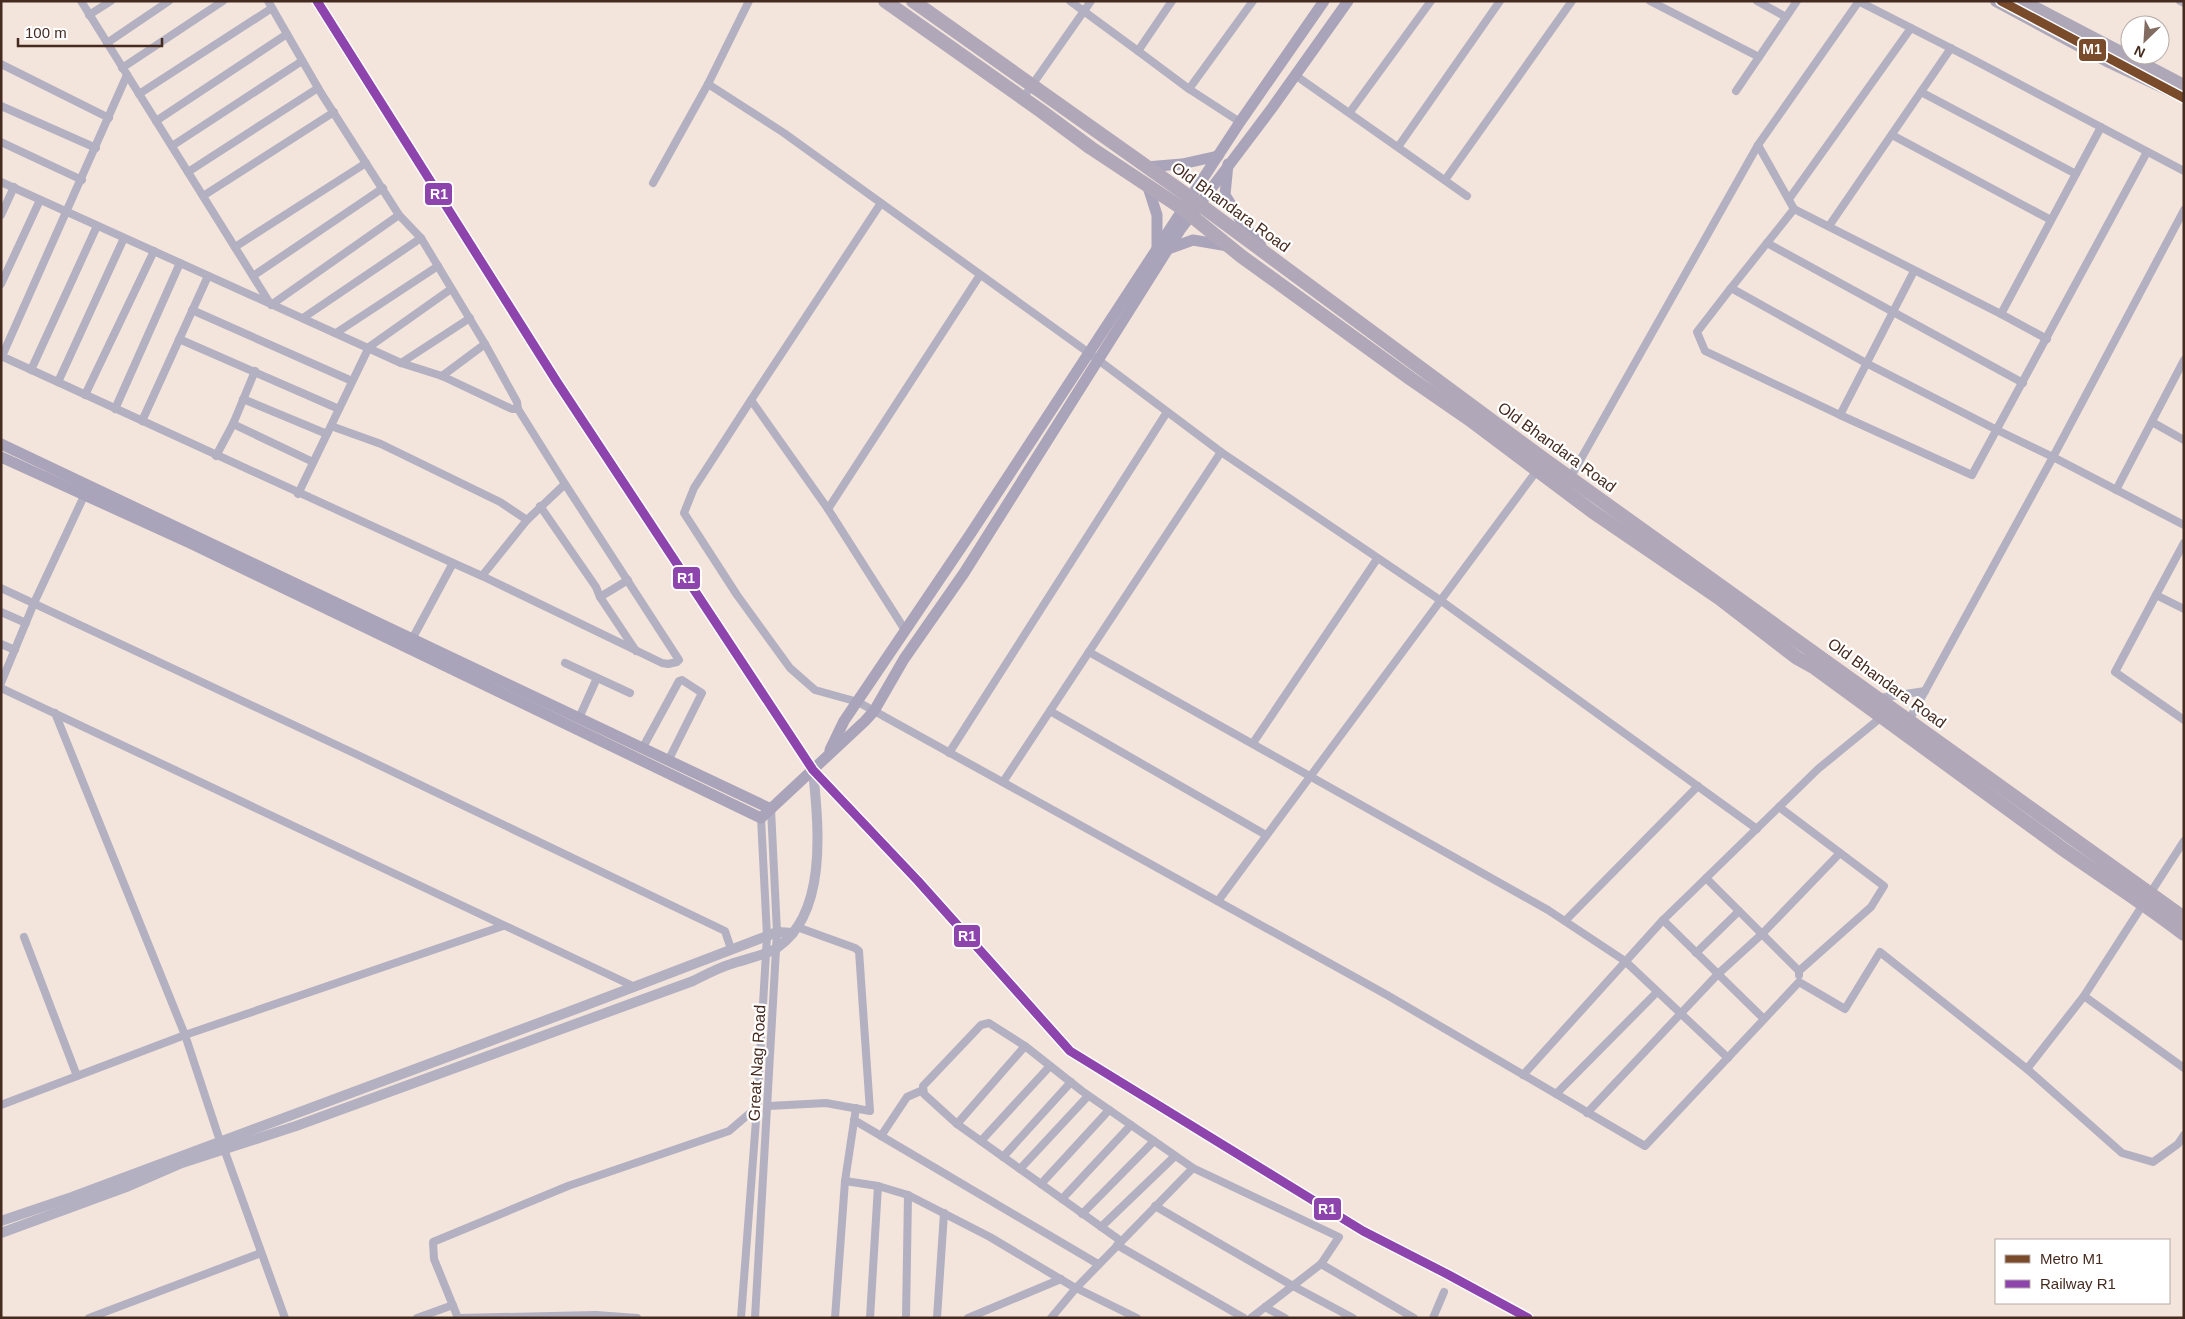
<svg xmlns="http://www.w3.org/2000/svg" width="2185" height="1319" font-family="Arial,sans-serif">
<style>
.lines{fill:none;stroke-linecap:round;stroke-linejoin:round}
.minor{stroke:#b3b0c1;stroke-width:8}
.tertiary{stroke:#b3b0c1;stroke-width:10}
.secondary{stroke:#a9a4b9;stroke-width:11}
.primary{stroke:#ada7b8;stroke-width:12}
.trunk{stroke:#b0a8b8;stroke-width:14}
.rail-casing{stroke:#b1a8ac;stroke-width:5}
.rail{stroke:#fff;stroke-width:3;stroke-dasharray:9;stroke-linecap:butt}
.rail-1-casing{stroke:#fff;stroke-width:12}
.rail-1{stroke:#8e44ad;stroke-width:9}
.metro-1-casing{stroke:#fff;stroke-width:12}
.metro-1{stroke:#7a4b2a;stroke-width:9}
.labels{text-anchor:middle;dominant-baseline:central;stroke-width:4.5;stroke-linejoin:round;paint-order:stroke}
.street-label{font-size:16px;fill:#452b1f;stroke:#fff}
.line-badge{stroke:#fff;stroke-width:2}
.badge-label{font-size:14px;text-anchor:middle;font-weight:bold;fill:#fff}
</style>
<rect width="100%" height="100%" fill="#f3e4dc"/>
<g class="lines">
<g class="minor">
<polyline points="81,1 271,305 399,215"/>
<polyline points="268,1 321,93 399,215 421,238 485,344 442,376"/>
<polyline points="749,1 708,84 784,133 1089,353 1221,452 1440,600 1757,829"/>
<polyline points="1070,1 1138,51 1172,1"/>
<polyline points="1650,1 1759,57"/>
<polyline points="1757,1 1786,17"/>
<polyline points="1858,1 1972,59 2184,171"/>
<polyline points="2180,1 2184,3"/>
<polyline points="89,15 111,1"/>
<polyline points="107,43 169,1"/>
<polyline points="1138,51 1189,89 1240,122"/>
<polyline points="1,64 109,118"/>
<polyline points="122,68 223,1"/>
<polyline points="1295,75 1467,196"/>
<polyline points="1189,89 1253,1"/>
<polyline points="1736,91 1797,1"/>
<polyline points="1921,92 2076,174"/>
<polyline points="139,94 272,8"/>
<polyline points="1023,98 1091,1"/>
<polyline points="1,106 96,148"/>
<polyline points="1350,112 1431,1"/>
<polyline points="156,121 287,34"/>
<polyline points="1892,135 2051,220"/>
<polyline points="1,142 82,180"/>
<polyline points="1758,145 1794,209 1731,288 1866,363 1997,430 2053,457 2184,525"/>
<polyline points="172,146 302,61"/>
<polyline points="1398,147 1500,1"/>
<polyline points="188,172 318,88"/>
<polyline points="1445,180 1572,1"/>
<polyline points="1,182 401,363 442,376 512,409 518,409 517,402 485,344"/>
<polyline points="653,183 708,84"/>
<polyline points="203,196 334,112"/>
<polyline points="1789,199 1911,28"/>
<polyline points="881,203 751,400 828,509 905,630"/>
<polyline points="1794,209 2001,314 2047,339"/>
<polyline points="1,215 14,187"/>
<polyline points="1829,226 1951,48"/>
<polyline points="1767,243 2023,383"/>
<polyline points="235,247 366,163"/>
<polyline points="253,276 383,188"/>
<polyline points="1,284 40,200"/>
<polyline points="1731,288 1697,332 1705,351 1840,415 1914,271"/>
<polyline points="192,310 352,381"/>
<polyline points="2001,314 2101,127"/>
<polyline points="303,318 421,238"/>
<polyline points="336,333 438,266"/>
<polyline points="179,339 339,409"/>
<polyline points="1,356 453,563"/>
<polyline points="2,356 127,75"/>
<polyline points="401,363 470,318"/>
<polyline points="31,370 97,226"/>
<polyline points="58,382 124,238"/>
<polyline points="85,395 154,251"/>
<polyline points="243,399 327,434"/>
<polyline points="751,400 694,488 684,513 737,595 790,668 815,690 858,702 1387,995 1645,1146 1799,982 1845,1009 1880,952 2027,1069 2084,996 2184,841"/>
<polyline points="115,409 180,263"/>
<polyline points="1840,415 1972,475 2147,152"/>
<polyline points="142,421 208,276"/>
<polyline points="2152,422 2184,440"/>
<polyline points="233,424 313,462"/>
<polyline points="331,426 381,444 500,502 527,520"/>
<polyline points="216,456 233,424 255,371"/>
<polyline points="1569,480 1758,145 1859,1"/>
<polyline points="2116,490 2184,360"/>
<polyline points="298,494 369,347 451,289"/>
<polyline points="540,506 596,587 600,597 636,651"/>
<polyline points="828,509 980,275"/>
<polyline points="2184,543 2156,595 2184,609"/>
<polyline points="482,576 662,663 668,664 677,662 679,660 565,484"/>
<polyline points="1,588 360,756 725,931 731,949"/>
<polyline points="2156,595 2115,672 2184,720"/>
<polyline points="600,597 628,580"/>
<polyline points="1,612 26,623"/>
<polyline points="410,643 453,563 482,576 527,520 565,484 518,409"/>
<polyline points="1,644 15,650"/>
<polyline points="1089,652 1548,910 1625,961 1728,1058"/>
<polyline points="565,663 630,693"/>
<polyline points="1,683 34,603 84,496"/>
<polyline points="1,688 635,987"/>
<polyline points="1879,698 1925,691"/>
<polyline points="1050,711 1266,835"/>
<polyline points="55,713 185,1035 503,926"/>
<polyline points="579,718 597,678"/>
<polyline points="1908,722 2053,457 2184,210"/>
<polyline points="1253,743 1377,559"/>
<polyline points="642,749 679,681 682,680 702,693 668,761"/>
<polyline points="949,753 1167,412"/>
<polyline points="1003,782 1221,452"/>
<polyline points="1779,807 1884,886 1871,907 1799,971"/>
<polyline points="1706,878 1799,971 1799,975"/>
<polyline points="1218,901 1538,469"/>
<polyline points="1663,920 1764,1019"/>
<polyline points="1565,921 1698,786"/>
<polyline points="24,937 77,1076"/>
<polyline points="1696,953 1739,911"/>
<polyline points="2084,996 2184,1068"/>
<polyline points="2027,1069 2122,1153 2153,1162 2178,1144 2184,1135"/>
<polyline points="1523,1075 1663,920 1818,769 1884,715"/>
<polyline points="1556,1094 1657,992"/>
<polyline points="1,1105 185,1035 220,1141"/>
<polyline points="768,1106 826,1103 870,1111 859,951 855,948 797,927"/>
<polyline points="1587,1113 1718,974 1762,934 1840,853"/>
<polyline points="854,1120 1098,1264"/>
<polyline points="957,1124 1025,1046"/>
<polyline points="881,1136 907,1097 923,1090"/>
<polyline points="981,1141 1050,1066"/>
<polyline points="224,1149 285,1318"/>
<polyline points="1003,1157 1071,1082"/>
<polyline points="1020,1169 1088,1096"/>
<polyline points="845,1181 878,1186 908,1195 990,1237 1072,1286 1137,1318"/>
<polyline points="1041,1184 1109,1110"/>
<polyline points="1062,1199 1131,1125"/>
<polyline points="1155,1206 1293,1286 1353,1318"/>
<polyline points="1082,1214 1154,1141"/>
<polyline points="1101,1227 1175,1156"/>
<polyline points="1121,1241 957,1124 924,1094 923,1086 981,1025 989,1023 1025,1046 1082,1091 1193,1168"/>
<polyline points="1117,1245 1244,1318"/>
<polyline points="1265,1307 1285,1318"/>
<polyline points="89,1318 261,1253"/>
<polyline points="417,1318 453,1305"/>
<polyline points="458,1318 434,1259 433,1242 568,1186 729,1131 757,1107"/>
<polyline points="458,1318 596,1315 637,1318"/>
<polyline points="741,1318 757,1107 767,936 761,818"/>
<polyline points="755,1318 777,932 771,809"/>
<polyline points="835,1318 845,1181 856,1108"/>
<polyline points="870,1318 878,1186"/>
<polyline points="906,1318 908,1195"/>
<polyline points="937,1318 944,1213"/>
<polyline points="968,1318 1061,1279"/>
<polyline points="1051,1318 1076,1288 1193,1168 1339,1237 1321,1264"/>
<polyline points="1251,1318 1321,1264 1414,1318"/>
<polyline points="1433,1318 1444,1292"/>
</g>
<g class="tertiary">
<polyline points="1,1221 72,1197 576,1009 767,936 777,932 793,933"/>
<path d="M1,1233L129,1186L182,1163L296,1126L693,981C705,975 718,968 731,964C742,960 769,954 777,948C829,912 818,823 813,770"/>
</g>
<g class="secondary">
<polyline points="1228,164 1225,195 1243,224 1261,246"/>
<polyline points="1146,167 1182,164 1218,156"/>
<polyline points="1148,187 1157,215 1157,250"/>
<polyline points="1168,249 1193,240 1228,246"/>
<polyline points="1,444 771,809"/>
<polyline points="1,457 190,543 761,818 865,721 874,711 904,659 964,573 1180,230 1272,108 1348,1"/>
<polyline points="830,750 844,721 971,533 1240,122 1324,1"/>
</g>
<g class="primary">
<polyline points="1996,1 2107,61 2184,97"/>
<polyline points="2023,1 2184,85"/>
</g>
<g class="trunk">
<path d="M885,1L1041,111L1091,148L1183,209L1241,256L1411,379L1469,419L1593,512L1719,598L1797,658L1815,668C1897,727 1978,788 2060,847C2101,876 2144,903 2184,934"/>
<polyline points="913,1 1191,198 1545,460 2184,918"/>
</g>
<g class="rail-casing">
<polyline id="rail" points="317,1 557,382 813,770 918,881 1070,1051 1363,1231 1447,1274 1528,1318"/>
</g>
<use href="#rail" class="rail"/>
<g class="rail-1-casing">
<polyline id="rail-1" points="317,1 557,382 813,770 918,881 1070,1051 1363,1231 1447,1274 1528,1318"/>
</g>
<use href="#rail-1" class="rail-1"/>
<g class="metro-1-casing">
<polyline id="metro-1" points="2001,1 2184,98"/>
</g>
<use href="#metro-1" class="metro-1"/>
</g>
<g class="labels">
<g class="street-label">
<text transform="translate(1231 207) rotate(36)">Old Bhandara Road</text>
<text transform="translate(1557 447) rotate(36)">Old Bhandara Road</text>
<text transform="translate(1887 683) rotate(36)">Old Bhandara Road</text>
<text transform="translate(757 1063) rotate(-87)">Great Nag Road</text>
</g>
</g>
<g class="line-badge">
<rect x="2078" y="38" width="29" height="24" rx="5" fill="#7a4b2a"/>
<rect x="424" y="182" width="29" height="24" rx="5" fill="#8e44ad"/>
<rect x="672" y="566" width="29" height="24" rx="5" fill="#8e44ad"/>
<rect x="953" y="924" width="28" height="24" rx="5" fill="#8e44ad"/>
<rect x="1313" y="1197" width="29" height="24" rx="5" fill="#8e44ad"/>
</g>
<g class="badge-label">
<text x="2092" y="54">M1</text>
<text x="439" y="199">R1</text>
<text x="686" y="583">R1</text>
<text x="967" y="941">R1</text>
<text x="1327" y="1214">R1</text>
</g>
<rect width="2185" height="1319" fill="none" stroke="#452b1f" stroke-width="5"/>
<rect x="1995" y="1239" width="175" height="65" fill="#ffffff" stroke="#b5aaa5"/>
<rect x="2005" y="1255" width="25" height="8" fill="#7a4b2a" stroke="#b5aaa5"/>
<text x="2040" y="1264" font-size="15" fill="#452b1f">Metro M1</text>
<rect x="2005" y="1280" width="25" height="8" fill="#8e44ad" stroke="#b5aaa5"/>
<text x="2040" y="1289" font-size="15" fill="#452b1f">Railway R1</text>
<g transform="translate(2145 40) rotate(205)"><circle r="24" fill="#ffffff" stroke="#b5aaa5"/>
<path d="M0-4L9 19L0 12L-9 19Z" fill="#826c61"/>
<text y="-8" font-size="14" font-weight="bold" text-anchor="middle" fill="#452b1f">N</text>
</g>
<path d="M18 38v8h144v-8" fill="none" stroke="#452b1f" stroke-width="2.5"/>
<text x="25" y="38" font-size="15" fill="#452b1f" stroke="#ffffff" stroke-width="4" paint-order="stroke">100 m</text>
</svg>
